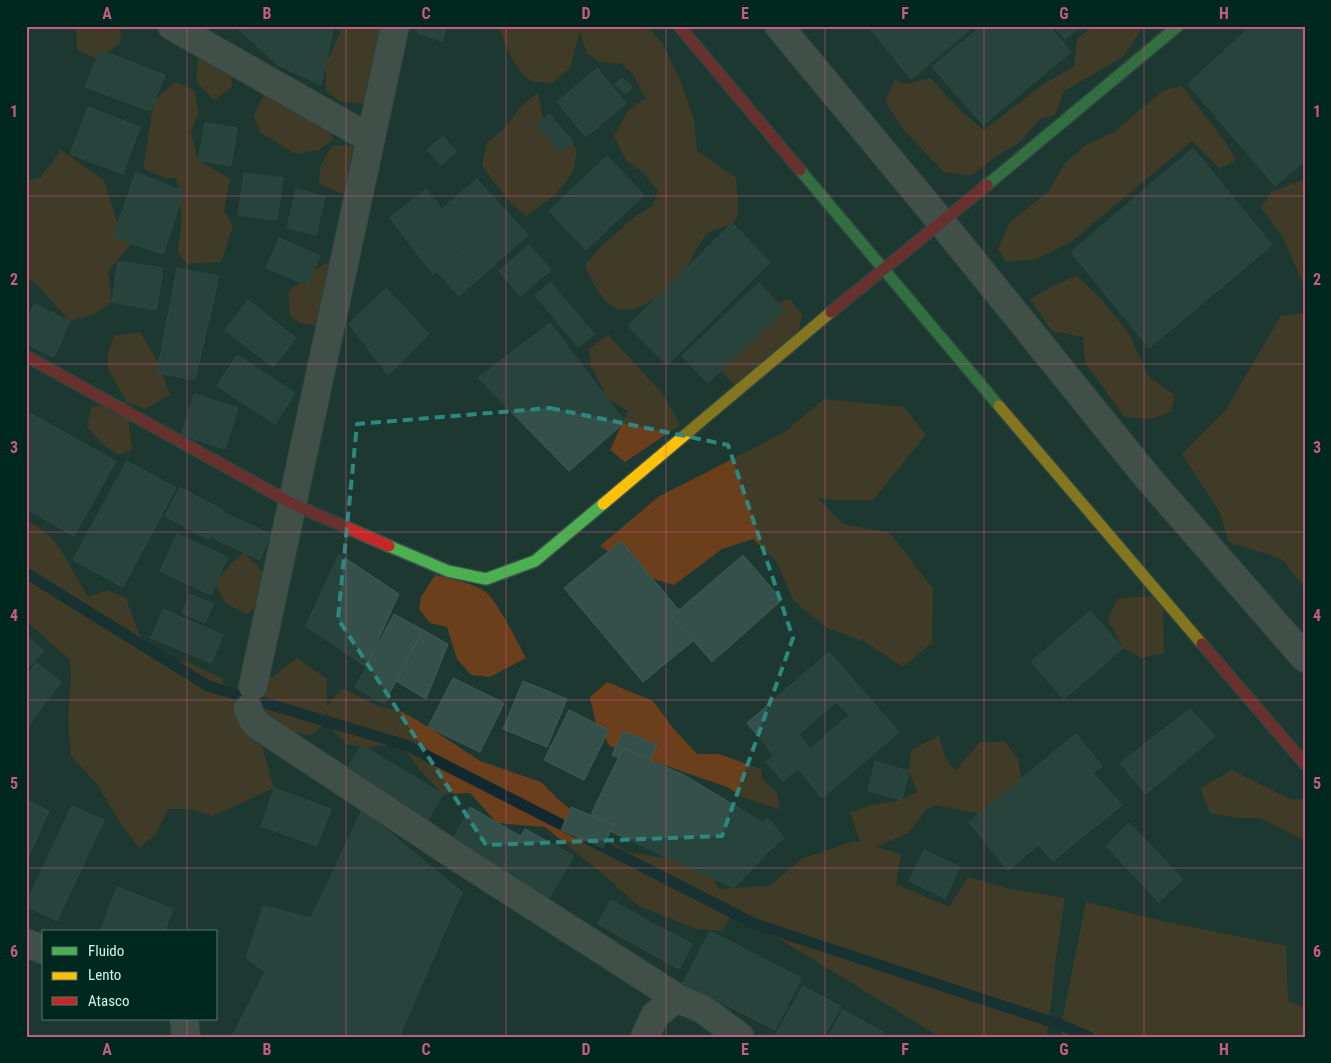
<svg xmlns="http://www.w3.org/2000/svg" width="1331" height="1063" font-family="'Roboto Condensed',sans-serif">
<style>
.green{fill:#6b3e1c}
.lines{fill:none;stroke-linecap:round;stroke-linejoin:round}
.stream{stroke:#122831;stroke-width:11}
.building{fill:#35504a;stroke:#3d5c53;fill-rule:evenodd}
.street-casing{stroke:#3c544d;stroke-width:30}
.fast-casing{stroke:#3c544d;stroke-width:14}
.slow-casing{stroke:#3c544d;stroke-width:14}
.jam-casing{stroke:#3c544d;stroke-width:14}
.street{stroke:#6a6e65;stroke-width:28}
.fast{stroke:#4caf50;stroke-width:11}
.slow{stroke:#ffc107;stroke-width:11}
.jam{stroke:#c62828;stroke-width:11}
.marked{fill:none;stroke:#2c8980;stroke-width:4;stroke-dasharray:10 6;stroke-linejoin:round}
.grid{fill:none;stroke:#c65b85;stroke-width:1;stroke-opacity:0.55}
.neatline{fill:none;stroke:#c65b85;stroke-width:2}
.grid-label{font-size:16px;text-anchor:middle;font-weight:bold;fill:#c65b85}
</style>
<rect width="100%" height="100%" fill="#1d3831"/>
<g class="green">
<polygon points="120,26 121,43 96,59 77,50 76,26"/>
<polygon points="343,26 398,26 367,104 341,102 326,91 326,64"/>
<path d="M499,26H579L580,30L588,26H646L662,43L681,82L694,120L697,151L736,178C736,187 740,209 737,217C732,228 716,227 708,233C700,239 692,261 685,269C672,287 636,321 612,306C600,299 590,277 585,265L601,247L634,217L652,206L658,191L644,173L626,160L614,136L628,111L645,98L634,76L622,64L601,62L587,54L580,31L570,68L552,83C545,82 534,83 528,79C515,69 503,42 499,26Z"/>
<polygon points="1093,26 1144,26 1123,57 1064,91 1055,115 1040,119 1019,143 995,157 971,176 944,172 902,128 885,101 895,80 907,84 930,78 962,112 984,130 1041,86 1074,66 1077,39"/>
<polygon points="214,50 231,67 232,87 214,100 196,82 198,58"/>
<path d="M175,82L194,90L199,112L191,132L198,160L230,179L224,211L233,226L221,262L187,264L177,252C184,224 182,207 176,178H164L143,168L154,101Z"/>
<polygon points="1182,86 1224,140 1236,160 1220,169 1192,141 1071,242 1036,259 1006,262 998,249 1010,222 1049,191 1065,163 1087,144 1114,132 1164,90"/>
<polygon points="267,89 328,121 333,140 319,150 296,154 260,132 254,115"/>
<polygon points="538,93 543,119 565,133 577,150 573,172 556,194 526,216 507,199 482,166 487,143 504,129 523,104"/>
<polygon points="355,145 359,194 340,193 319,184 320,167 332,146"/>
<polygon points="61,150 104,180 118,224 132,243 108,271 112,302 95,314 70,321 35,283 26,277 26,181 41,177"/>
<polygon points="1305,179 1305,282 1302,281 1282,236 1261,208 1271,192"/>
<polygon points="332,260 326,327 300,323 290,316 288,292 314,270"/>
<polygon points="1077,276 1100,298 1128,332 1149,377 1175,395 1171,412 1151,419 1125,417 1085,363 1083,337 1052,331 1030,299 1053,286"/>
<polygon points="790,299 802,314 795,353 734,385 721,370 760,309"/>
<polygon points="1305,313 1305,588 1282,559 1229,542 1219,511 1182,454 1225,411 1281,316"/>
<polygon points="140,332 159,364 170,395 145,409 126,402 132,450 119,455 103,445 87,426 91,408 84,409 126,401 108,369 107,357 114,336"/>
<polygon points="609,334 611,338 663,394 680,425 625,462 610,450 628,411 608,399 591,366 589,349"/>
<polygon points="824,399 904,407 926,435 873,500 838,500 817,498 843,524 890,533 933,589 932,643 903,667 865,642 827,628 794,601 776,561 753,539 722,549 674,585 650,578 600,546 658,497 785,432"/>
<path d="M26,521C58,531 71,571 88,597L107,590L126,598L143,645L161,657L192,664L222,678L228,699L243,678L267,681L297,658L327,679V707L342,688L378,706L403,712L433,730L480,761L541,782L560,801L601,834L627,852L671,859L715,879L718,889L770,886L801,859L854,841L860,842L850,812L873,805L902,800L917,792L909,771L911,750L939,736L945,757L955,771L980,742H1005L1018,758L1021,779L978,814L938,805L927,809L908,833L876,847L901,854L896,884L949,907L968,877L1011,889L1065,898L1056,958L1047,1037H940L755,924L730,917L722,931L697,929L639,906L605,876L545,827L497,823L470,793L443,794L423,774L401,744L365,747L346,744L332,729L327,711V721L312,735L285,731L254,720L274,788L213,816L190,809H168L155,835L139,848L119,821L97,784L71,756L68,718L71,676L70,660L26,621Z"/>
<polygon points="244,553 262,571 268,586 260,602 247,615 225,602 215,585 229,565"/>
<path d="M435,575C451,579 471,582 486,592C496,599 519,645 526,658L490,677L471,675L457,659L447,627L430,623L419,609L421,597Z"/>
<polygon points="1132,597 1163,597 1164,653 1141,658 1123,648 1108,620 1117,599"/>
<polygon points="607,682 653,701 672,727 697,754 719,754 761,769 762,779 777,793 780,809 744,798 727,787 610,746 596,724 590,697"/>
<polygon points="1232,770 1292,800 1305,798 1305,841 1260,818 1238,818 1210,813 1200,788"/>
<polygon points="1086,902 1167,922 1286,946 1288,1001 1305,1008 1305,1037 1061,1037 1061,1025"/>
</g>
<g class="lines">
<g class="stream">
<polyline points="26,573 208,686 406,745 576,832"/>
<polyline points="590,840 755,924 1061,1025 1089,1037"/>
</g>
</g>
<g class="building">
<polygon points="235,26 334,26 321,85 278,65"/>
<polygon points="419,26 447,26 442,41 417,33"/>
<polygon points="868,26 974,26 911,79"/>
<polygon points="982,26 1049,26 1071,52 983,125 932,67"/>
<polygon points="1054,26 1081,26 1065,39"/>
<polygon points="1251,26 1305,26 1305,161 1275,186 1188,84"/>
<polygon points="100,50 165,75 150,111 85,87"/>
<polygon points="597,68 626,103 586,137 557,102"/>
<polygon points="621,78 632,86 627,94 615,85"/>
<polygon points="88,107 140,127 123,174 70,154"/>
<polygon points="549,114 573,142 560,153 537,125"/>
<polygon points="205,123 237,128 231,166 198,160"/>
<polygon points="443,136 456,152 441,165 427,150"/>
<polygon points="1193,148 1272,245 1149,348 1071,252"/>
<polygon points="607,156 644,195 586,250 549,211"/>
<polygon points="136,172 184,192 163,254 113,237"/>
<polygon points="244,173 283,178 277,220 238,215"/>
<polygon points="477,179 528,235 459,296 406,239"/>
<polygon points="296,189 325,197 316,235 287,228"/>
<polygon points="426,189 470,245 433,274 390,218"/>
<polygon points="732,223 770,262 667,365 628,326"/>
<polygon points="279,238 320,256 307,285 266,268"/>
<polygon points="529,245 551,270 520,296 499,271"/>
<polygon points="118,261 163,268 156,310 112,302"/>
<polygon points="177,268 219,276 195,380 157,373"/>
<polygon points="550,282 594,334 578,347 535,295"/>
<polygon points="759,283 785,310 708,383 682,356"/>
<polygon points="386,288 429,334 388,375 349,324"/>
<polygon points="248,300 296,338 273,367 225,330"/>
<polygon points="34,304 70,321 54,357 26,344 26,322"/>
<polygon points="550,323 625,422 569,471 478,378"/>
<polygon points="237,355 295,393 275,424 217,386"/>
<polygon points="194,394 238,408 225,449 181,435"/>
<polygon points="26,411 116,461 74,536 26,509"/>
<polygon points="127,461 176,488 123,587 73,560"/>
<polygon points="180,487 224,511 209,540 165,516"/>
<polygon points="224,513 271,534 260,560 212,538"/>
<polygon points="177,534 228,557 211,595 160,571"/>
<polygon points="621,541 700,635 643,682 564,588"/>
<polygon points="339,554 399,594 366,667 306,626"/>
<polygon points="743,555 782,600 712,662 672,616"/>
<polygon points="190,594 213,604 205,623 182,613"/>
<polygon points="163,609 223,635 211,663 151,638"/>
<polygon points="1090,611 1123,648 1064,699 1031,662"/>
<polygon points="394,614 423,630 384,704 355,688"/>
<polygon points="423,630 448,644 426,699 396,681"/>
<polygon points="26,635 44,651 26,670"/>
<path d="M829,652L899,732L822,798L798,769L783,781L766,762L774,756L747,723ZM836,702L849,715L810,749L799,734Z"/>
<polygon points="36,663 61,682 26,729 26,676"/>
<polygon points="453,678 504,703 480,752 428,727"/>
<polygon points="523,681 567,699 547,747 503,729"/>
<polygon points="1190,709 1215,736 1146,794 1120,763"/>
<polygon points="569,710 609,730 584,780 544,760"/>
<polygon points="623,731 657,745 646,770 612,755"/>
<polygon points="1076,734 1102,766 1056,804 1030,772"/>
<polygon points="1065,743 1122,805 1053,861 1038,845 1008,871 969,822"/>
<polygon points="361,745 443,794 426,823 344,774"/>
<polygon points="623,748 684,775 780,833 770,850 734,888 588,821"/>
<polygon points="875,761 909,771 902,800 868,791"/>
<polygon points="274,788 331,809 317,846 261,826"/>
<polygon points="26,800 49,811 26,862"/>
<polygon points="72,806 104,820 57,921 26,906 26,903"/>
<polygon points="470,807 522,837 502,868 453,839"/>
<polygon points="571,807 613,825 603,848 561,830"/>
<polygon points="362,810 462,892 399,1037 232,1037 265,972 246,958 263,906 311,918"/>
<polygon points="768,818 784,838 770,850 753,830"/>
<polygon points="1129,823 1183,879 1159,902 1106,846"/>
<polygon points="525,829 574,856 548,900 502,868"/>
<polygon points="924,850 960,867 945,898 909,881"/>
<polygon points="117,887 173,909 164,932 100,932"/>
<polygon points="611,900 654,924 641,948 598,924"/>
<polygon points="654,924 692,944 679,969 641,948"/>
<polygon points="710,931 801,978 775,1030 683,983"/>
<polygon points="803,986 841,1007 824,1037 774,1037"/>
<polygon points="843,1010 883,1032 880,1037 828,1037"/>
</g>
<g class="lines">
<g class="street-casing">
<g id="street">
<polyline points="172,26 371,139"/>
<polyline points="779,26 942,223 1148,478 1305,658"/>
<polyline points="253,686 395,26"/>
<polyline points="248,709 253,720 259,726 471,866 677,998"/>
<polyline points="26,943 44,950"/>
<polyline points="184,1019 186,1037"/>
<polyline points="645,1037 655,1015 677,998 704,1010 740,1037"/>
</g>
</g>
<g class="fast-casing">
<g id="fast">
<polyline points="800,170 999,406"/>
<polyline points="987,185 1178,26"/>
<polyline points="389,546 448,571 486,579 535,561 603,504"/>
</g>
</g>
<g class="slow-casing">
<g id="slow">
<polyline points="999,406 1202,644"/>
<polyline points="603,504 831,312"/>
</g>
</g>
<g class="jam-casing">
<g id="jam">
<polyline points="679,26 800,170"/>
<polyline points="831,312 987,185"/>
<polyline points="26,356 293,504 389,546"/>
<polyline points="1202,644 1305,764"/>
</g>
</g>
<use href="#street" class="street"/>
<use href="#fast" class="fast"/>
<use href="#slow" class="slow"/>
<use href="#jam" class="jam"/>
</g>
<path d="M0 0H1331V1063H0ZM550,408L728,445L793,638L722,836L486,845L338,619L357,424Z" fill="#1d3831" fill-opacity=".55" fill-rule="evenodd"/>
<path class="marked" d="M550,408L728,445L793,638L722,836L486,845L338,619L357,424Z"/>
<path class="grid" d="M187,26V932M346,26V1037M506,26V1037M666,26V1037M825,26V1037M984,26V1037M1144,26V1037M26,196H1305M26,364H1305M26,532H1305M26,700H1305M26,868H1305M187,1019V1037"/>
<rect width="1331" height="1063" fill="none" stroke="#00271e" stroke-width="55"/>
<rect x="42" y="930" width="175" height="90" fill="#00271e" stroke="#527a6f"/>
<rect x="52" y="947" width="25" height="8" fill="#4caf50" stroke="#527a6f"/>
<text x="88" y="956" font-size="15" fill="#cef7e8">Fluido</text>
<rect x="52" y="972" width="25" height="8" fill="#ffc107" stroke="#527a6f"/>
<text x="88" y="980" font-size="15" fill="#cef7e8">Lento</text>
<rect x="52" y="997" width="25" height="8" fill="#c62828" stroke="#527a6f"/>
<text x="88" y="1006" font-size="15" fill="#cef7e8">Atasco</text>
<rect x="28" y="28" width="1276" height="1008" class="neatline"/>
<g class="grid-label">
<text x="107" y="19">A</text>
<text x="267" y="19">B</text>
<text x="426" y="19">C</text>
<text x="586" y="19">D</text>
<text x="745" y="19">E</text>
<text x="905" y="19">F</text>
<text x="1064" y="19">G</text>
<text x="1224" y="19">H</text>
<text x="14" y="117">1</text>
<text x="1317" y="117">1</text>
<text x="14" y="285">2</text>
<text x="1317" y="285">2</text>
<text x="14" y="453">3</text>
<text x="1317" y="453">3</text>
<text x="14" y="621">4</text>
<text x="1317" y="621">4</text>
<text x="14" y="789">5</text>
<text x="1317" y="789">5</text>
<text x="14" y="957">6</text>
<text x="1317" y="957">6</text>
<text x="107" y="1055">A</text>
<text x="267" y="1055">B</text>
<text x="426" y="1055">C</text>
<text x="586" y="1055">D</text>
<text x="745" y="1055">E</text>
<text x="905" y="1055">F</text>
<text x="1064" y="1055">G</text>
<text x="1224" y="1055">H</text>
</g>
</svg>
